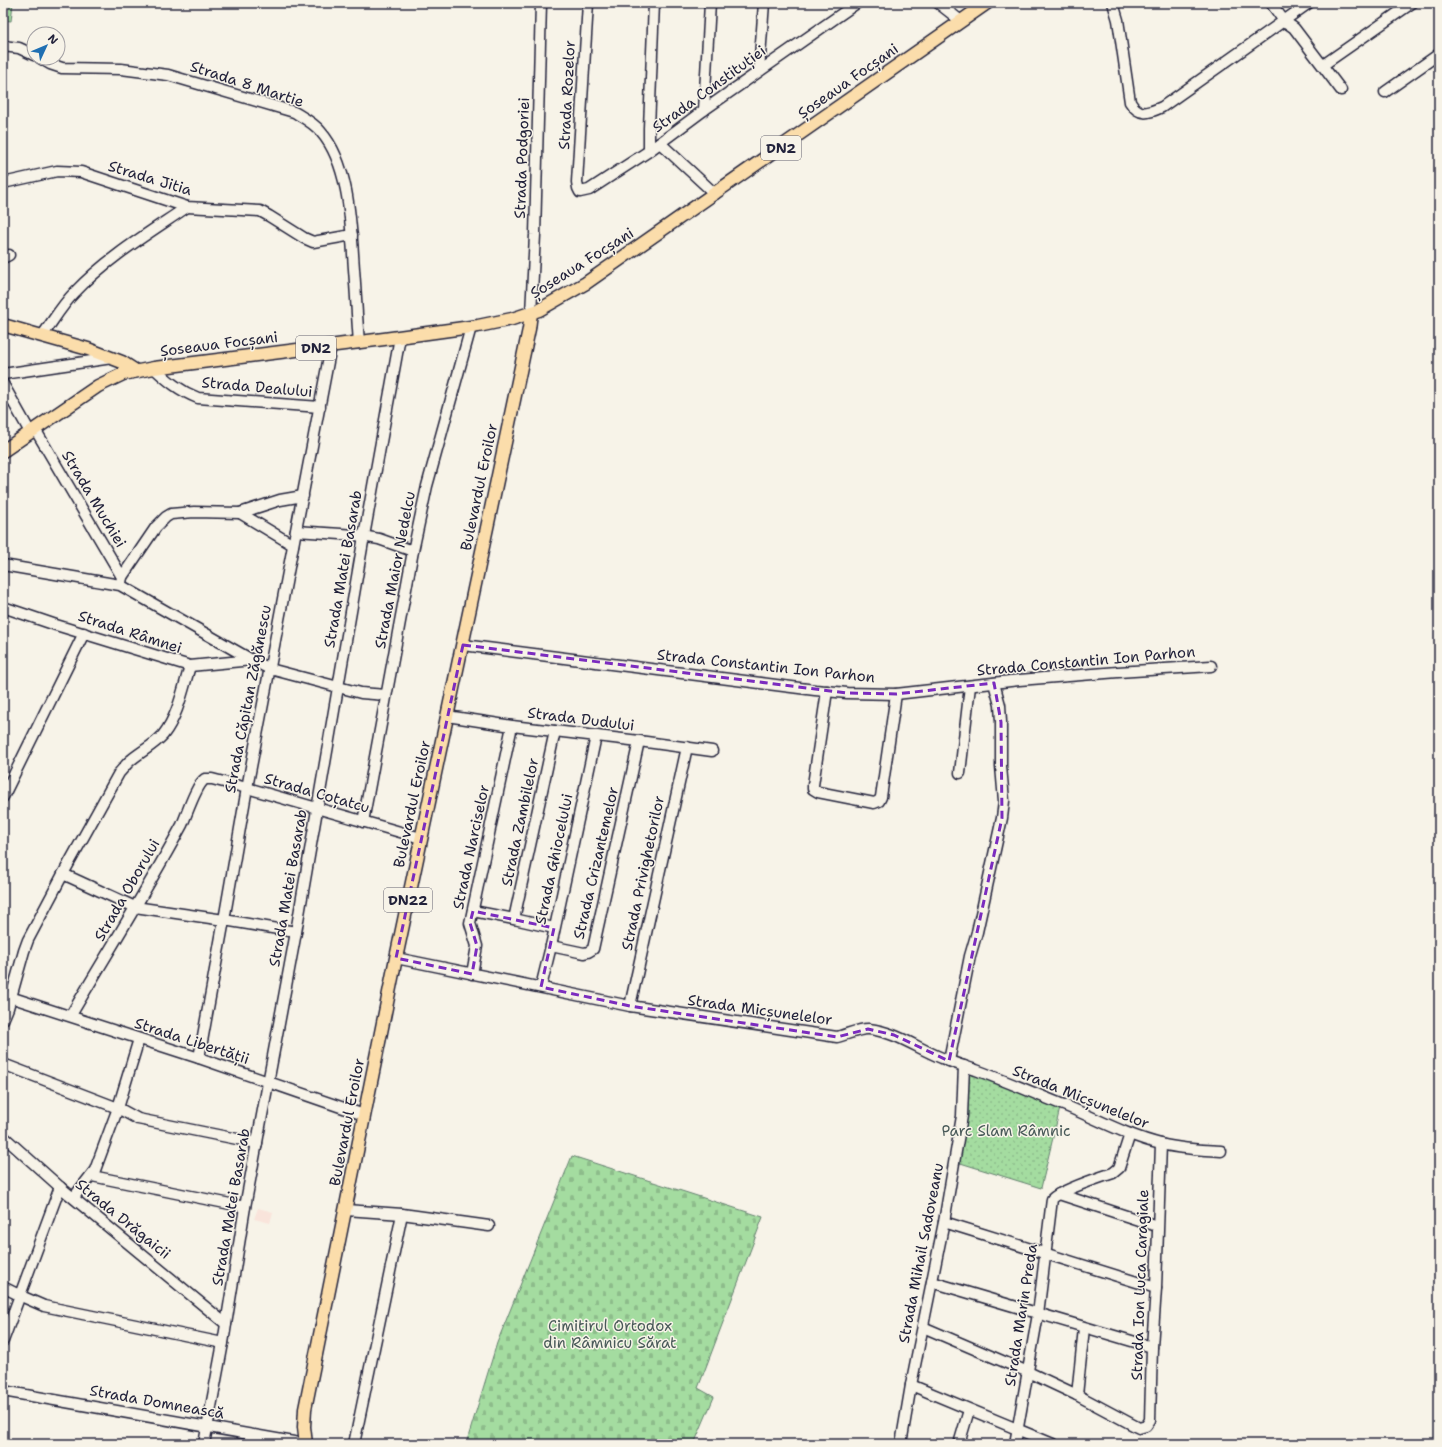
<svg xmlns="http://www.w3.org/2000/svg" width="1442" height="1447" font-family="'Shantell Sans',sans-serif">
<style>
.built{fill:#f9e4db}
.cemetery{fill:url(#cemetery-stones);stroke:#637f6e}
.park{fill:url(#park-dots);stroke:#637f6e}
.pitch{fill:#a4dca0;stroke:#637f6e}
.lines{fill:none;stroke-linecap:round;stroke-linejoin:round}
.minor-casing{stroke:#22223b;stroke-width:13}
.major-casing{stroke:#22223b;stroke-width:15}
.minor{stroke:#f7f3e8;stroke-width:10}
.major{stroke:#fbddab;stroke-width:12}
.marked{fill:none;stroke:#7b2cbf;stroke-width:3;stroke-dasharray:8 5;stroke-linejoin:round}
.labels{text-anchor:middle;dominant-baseline:central;stroke-width:3;stroke-linejoin:round;paint-order:stroke}
.shield{fill:#f7f3e8;stroke:#62616f;stroke-width:1}
.shield-label{font-size:14px;font-weight:bold;fill:#22223b}
.street-label{font-size:15px;fill:#22223b;stroke:#f7f3e8}
.park-label{font-size:15px;fill:#495a59;stroke:#f7f3e8}
</style>
<defs>
<pattern id="cemetery-stones" width="16" height="16" patternUnits="userSpaceOnUse"><rect width="16" height="16" fill="#a4dca0"/><path d="M2 7V4a2 2 0 0 1 4 0v3zM10 15v-3a2 2 0 0 1 4 0v3z" fill="#8dbc8b"/></pattern>
<pattern id="park-dots" width="8" height="8" patternUnits="userSpaceOnUse"><rect width="8" height="8" fill="#a4dca0"/><path d="M2 2h.1M6 6h.1" fill="none" stroke="#8dbc8b" stroke-width="1.8" stroke-linecap="round"/></pattern>
</defs>
<rect width="100%" height="100%" fill="#f7f3e8"/>
<filter id="ink" filterUnits="userSpaceOnUse"><feTurbulence type="fractalNoise" baseFrequency=".025" numOctaves="2"/><feDisplacementMap in="SourceGraphic" scale="8" xChannelSelector="R" yChannelSelector="G"/><feConvolveMatrix kernelMatrix="1 2 1 2 8 2 1 2 1" color-interpolation-filters="sRGB"/></filter>
<g filter="url(#ink)">
<polygon class="built" points="258,1208 273,1212 270,1223 254,1219"/>
<polygon class="cemetery" points="572,1156 763,1217 698,1388 714,1397 694,1444 466,1444 497,1343"/>
<polygon class="park" points="964,1066 1061,1104 1041,1188 954,1161"/>
<polygon class="pitch" points="3,3 13,3 11,21 3,20"/>
<g class="lines">
<g class="minor-casing">
<g id="minor">
<polyline points="588,3 577,182 578,188 580,192 589,190 649,151 704,110 857,3"/>
<polyline points="938,3 961,21"/>
<path d="M1113,3L1118,20L1130,102C1139,117 1149,113 1162,107L1309,3"/>
<polyline points="1271,3 1284,21 1294,28 1341,90"/>
<polyline points="3,46 19,48 34,55"/>
<path d="M40,58L50,64L62,68L121,69L168,75L294,112C304,118 314,123 321,132C350,165 351,227 354,269C356,294 357,318 359,343"/>
<polyline points="1323,65 1412,3"/>
<polyline points="759,70 764,3"/>
<polyline points="1385,92 1439,54"/>
<polyline points="704,110 710,3"/>
<polyline points="660,143 715,194"/>
<polyline points="649,151 649,128 654,3"/>
<polyline points="3,183 57,171 81,172 187,207 260,211 269,216 304,238 313,242 352,235"/>
<polyline points="3,258 9,255"/>
<polyline points="531,313 535,235 541,3"/>
<path d="M42,336C53,321 62,305 75,292C107,258 149,233 187,207"/>
<path d="M154,368C168,381 180,391 198,398L320,407"/>
<polyline points="3,374 112,358"/>
<polyline points="3,384 30,432"/>
<polyline points="35,429 122,577 121,583"/>
<polyline points="240,513 293,545"/>
<polyline points="296,531 356,535 379,539 413,551"/>
<polyline points="3,565 120,585 252,660 270,669 327,684 361,693 386,695"/>
<polyline points="122,577 156,527 166,517 171,514 194,512 240,513 280,500 303,496"/>
<polyline points="3,607 56,625 190,666 252,660"/>
<polyline points="463,645 815,690 847,693 896,694 1019,680 1118,672 1211,666"/>
<polyline points="827,691 813,785 813,789 818,792 874,803 879,801 881,797 896,694"/>
<polyline points="447,716 512,726 639,741 712,751"/>
<polyline points="960,773 970,686"/>
<polyline points="3,797 84,633"/>
<polyline points="363,822 413,551 427,486 471,327"/>
<polyline points="63,874 135,907 224,920 296,932"/>
<polyline points="473,911 514,919 554,928"/>
<polyline points="514,919 555,731"/>
<polyline points="551,946 584,953 588,952 593,949 639,741"/>
<path d="M396,958L630,1006L837,1037C846,1035 860,1028 869,1029C896,1032 917,1048 942,1058C953,1063 964,1066 976,1070C1006,1081 1036,1094 1066,1106C1097,1119 1128,1136 1161,1144C1181,1149 1201,1150 1221,1151"/>
<polyline points="472,974 477,946 470,923 512,726"/>
<polyline points="541,987 551,946 596,736"/>
<polyline points="10,997 199,1058 364,1115"/>
<polyline points="630,1006 687,747"/>
<path d="M71,1015C108,952 147,890 182,825C187,814 196,785 205,779H212L247,788L421,838"/>
<path d="M3,1020L8,1008L24,951L28,940L63,874L119,773C123,769 127,763 131,760C142,751 154,745 163,735C178,716 183,689 190,666"/>
<polyline points="199,1058 224,920 247,788 331,346"/>
<polyline points="949,1061 970,956 977,932 1002,818 1004,801 1001,766 1001,722 1000,705 994,683"/>
<polyline points="3,1064 118,1108 138,1119 257,1143"/>
<polyline points="3,1136 60,1187 226,1324"/>
<polyline points="92,1176 245,1207"/>
<polyline points="1059,1194 1157,1226"/>
<polyline points="74,1197 95,1170 118,1108 139,1039"/>
<polyline points="346,1210 402,1214 489,1226"/>
<polyline points="944,1222 1156,1288"/>
<polyline points="932,1282 1152,1347"/>
<polyline points="3,1287 21,1296 44,1306 223,1343"/>
<polyline points="923,1327 1028,1372 1077,1395 1137,1427 1139,1428 1146,1426 1150,1420 1152,1347 1156,1288 1161,1144"/>
<polyline points="3,1341 60,1187"/>
<polyline points="911,1385 1053,1444"/>
<polyline points="3,1391 305,1444"/>
<polyline points="1077,1395 1084,1328"/>
<polyline points="204,1444 223,1343 245,1207 296,932 364,536 400,337"/>
<polyline points="354,1444 402,1214"/>
<polyline points="901,1444 911,1385 944,1222 962,1116 964,1066"/>
<polyline points="959,1444 969,1410"/>
<path d="M1015,1444L1038,1314L1052,1199C1059,1191 1101,1177 1113,1173L1119,1168L1130,1134"/>
</g>
</g>
<g class="major-casing">
<g id="major">
<polyline points="3,325 88,349 122,362 136,371"/>
<polyline points="3,451 98,386 123,374 154,368 384,339 478,326 512,319 539,310 586,283 987,3"/>
<polyline points="306,1444 304,1427 305,1409 396,958 529,329 531,313"/>
</g>
</g>
<use href="#minor" class="minor"/>
<use href="#major" class="major"/>
</g>
</g>
<path class="marked" d="M463,645L847,693L896,694L994,683L1001,722L1002,818L949,1061L894,1035L868,1029L837,1037L630,1006L541,987L554,928L473,911L470,923L477,946L472,974L396,958Z"/>
<g class="labels">
<g class="shield">
<rect x="761" y="136" width="40" height="24" rx="3"/>
<rect x="296" y="336" width="40" height="24" rx="3"/>
<rect x="384" y="888" width="48" height="24" rx="3"/>
</g>
<g class="shield-label">
<text x="781" y="148">DN2</text>
<text x="316" y="348">DN2</text>
<text x="408" y="900">DN22</text>
</g>
<g class="street-label">
<text transform="translate(848 81) rotate(-35)">Șoseaua Focșani</text>
<text transform="translate(247 84) rotate(18)">Strada 8 Martie</text>
<text transform="translate(709 89) rotate(-36)">Strada Constituției</text>
<text transform="translate(567 95) rotate(-87)">Strada Rozelor</text>
<text transform="translate(522 158) rotate(-88)">Strada Podgoriei</text>
<text transform="translate(150 178) rotate(17)">Strada Jitia</text>
<text transform="translate(582 263) rotate(-32)">Șoseaua Focșani</text>
<text transform="translate(219 344) rotate(-7)">Șoseaua Focșani</text>
<text transform="translate(257 387) rotate(5)">Strada Dealului</text>
<text transform="translate(479 487) rotate(-78)">Bulevardul Eroilor</text>
<text transform="translate(94 499) rotate(59)">Strada Muchiei</text>
<text transform="translate(343 569) rotate(-80)">Strada Matei Basarab</text>
<text transform="translate(395 570) rotate(-79)">Strada Maior Nedelcu</text>
<text transform="translate(130 632) rotate(18)">Strada Râmnei</text>
<text transform="translate(1086 661) rotate(-5)">Strada Constantin Ion Parhon</text>
<text transform="translate(766 666) rotate(6)">Strada Constantin Ion Parhon</text>
<text transform="translate(248 699) rotate(-79)">Strada Căpitan Zăgănescu</text>
<text transform="translate(581 719) rotate(7)">Strada Dudului</text>
<text transform="translate(317 793) rotate(16)">Strada Coțatcu</text>
<text transform="translate(412 804) rotate(-78)">Bulevardul Eroilor</text>
<text transform="translate(520 822) rotate(-78)">Strada Zambilelor</text>
<text transform="translate(471 847) rotate(-78)">Strada Narciselor</text>
<text transform="translate(554 859) rotate(-78)">Strada Ghiocelului</text>
<text transform="translate(596 863) rotate(-77)">Strada Crizantemelor</text>
<text transform="translate(643 873) rotate(-78)">Strada Privighetorilor</text>
<text transform="translate(288 888) rotate(-80)">Strada Matei Basarab</text>
<text transform="translate(127 890) rotate(-60)">Strada Oborului</text>
<text transform="translate(760 1010) rotate(8)">Strada Micșunelelor</text>
<text transform="translate(192 1041) rotate(18)">Strada Libertății</text>
<text transform="translate(1081 1097) rotate(22)">Strada Micșunelelor</text>
<text transform="translate(347 1122) rotate(-79)">Bulevardul Eroilor</text>
<text transform="translate(231 1207) rotate(-80)">Strada Matei Basarab</text>
<text transform="translate(123 1219) rotate(39)">Strada Drăgaicii</text>
<text transform="translate(921 1253) rotate(-79)">Strada Mihail Sadoveanu</text>
<text transform="translate(1140 1285) rotate(-88)">Strada Ion Luca Caragiale</text>
<text transform="translate(1021 1315) rotate(-81)">Strada Marin Preda</text>
<text transform="translate(157 1402) rotate(10)">Strada Domnească</text>
</g>
<g class="park-label">
<text x="1006" y="1131">Parc Slam Râmnic</text>
<text x="610" y="1326">Cimitirul Ortodox<tspan x="610" dy="17">din Râmnicu Sărat</tspan></text>
</g>
</g>
<rect width="1442" height="1447" fill="none" stroke="#f7f3e8" stroke-width="16"/>
<rect x="8" y="8" width="1426" height="1431" fill="none" stroke="#22223b" stroke-width="1.5" filter="url(#ink)"/>
<g transform="translate(46 46) rotate(46)"><circle r="19" fill="#f7f3e8" stroke="#a29fa3"/>
<path d="M0-3L7 15L0 10L-7 15Z" fill="#1f6fb2"/>
<text y="-6" font-size="11" font-weight="bold" text-anchor="middle" fill="#22223b">N</text>
</g>
</svg>
